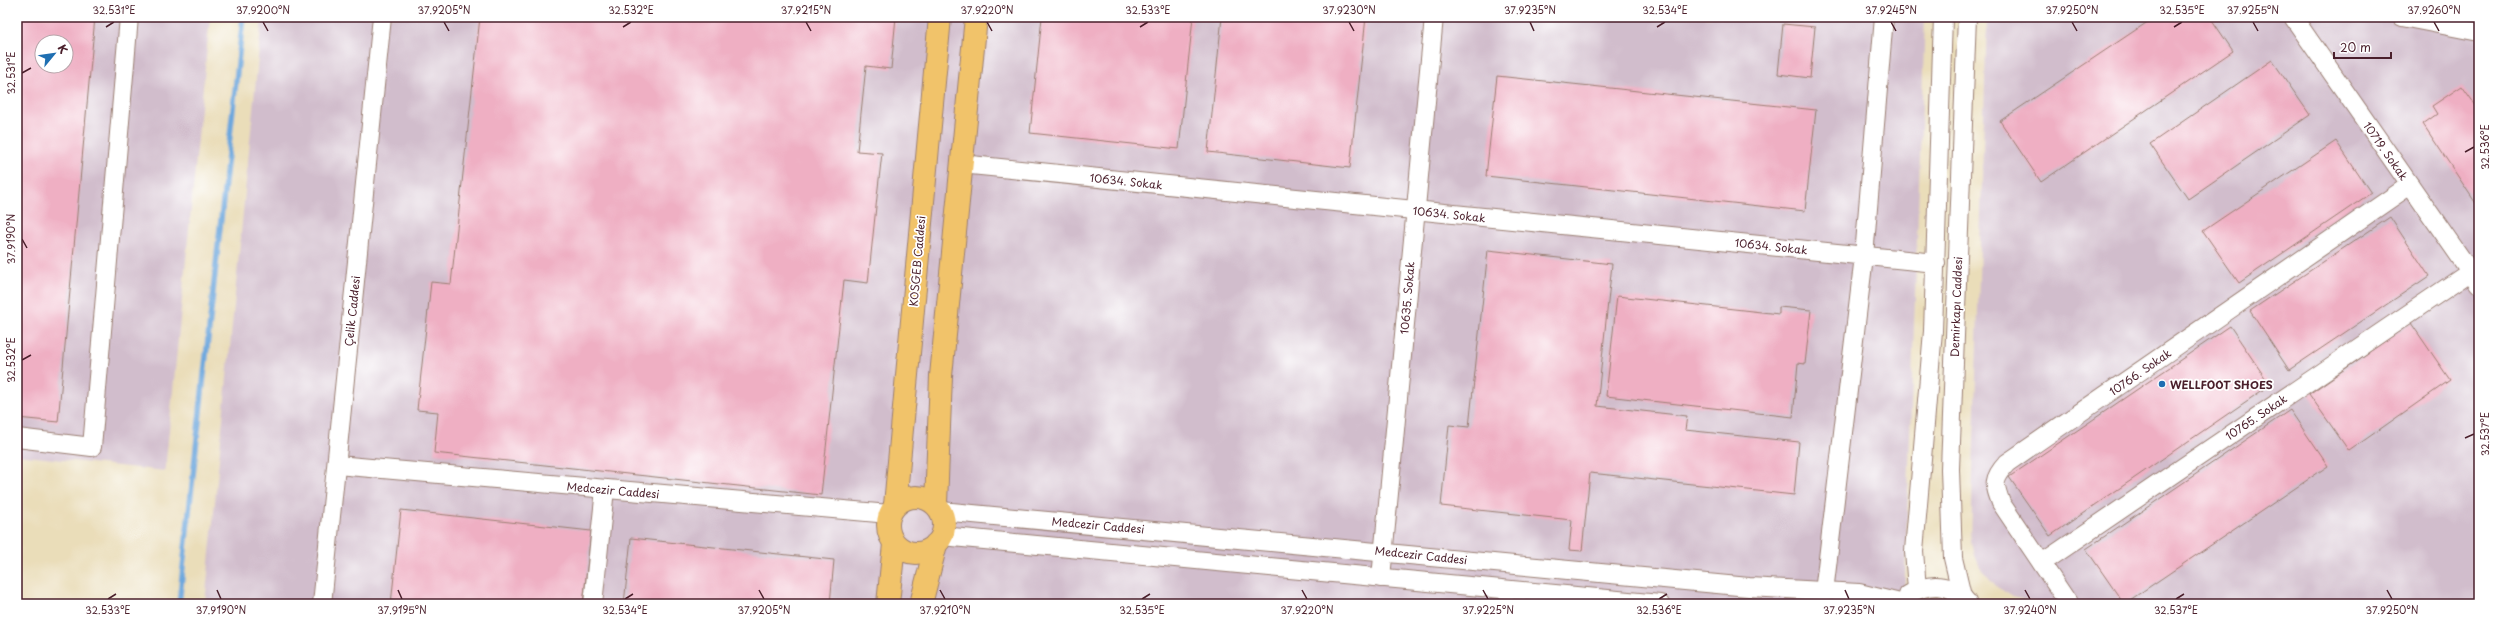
<svg xmlns="http://www.w3.org/2000/svg" width="2496" height="621" font-family="'Playpen Sans',sans-serif">
<style>
.industrial{fill:#d1bdcc;fill-rule:evenodd}
.lines{fill:none;stroke-linecap:round;stroke-linejoin:round}
.stream{stroke:#6da7dd;stroke-width:5.5}
.building{fill:#efafc3;fill-rule:evenodd}
.minor-casing{stroke:#9a7e72;stroke-width:20}
.major-casing{stroke:#9a7e72;stroke-width:24}
.minor{stroke:#fff;stroke-width:18}
.major{stroke:#f1c36a;stroke-width:22}
.ticks{fill:none;stroke:#4a1f2b;stroke-width:1.5}
.poi-dot{fill:#1f6fb2;stroke:#fff;stroke-width:1.5}
.labels{text-anchor:middle;dominant-baseline:central;stroke-width:3.5;stroke-linejoin:round;paint-order:stroke}
.street-label{font-size:11px;fill:#4a1f2b;stroke:#fff}
.poi-label{font-size:11px;font-weight:bold;fill:#4a1f2b;stroke:#fff;text-anchor:start}
.neatline{fill:none;stroke:#4a1f2b;stroke-width:1.5}
.ticks-label{font-size:10px;text-anchor:middle;fill:#4a1f2b}
</style>
<rect width="100%" height="100%" fill="#fff"/>
<filter id="ink" filterUnits="userSpaceOnUse"><feTurbulence type="fractalNoise" baseFrequency=".025" numOctaves="2"/><feDisplacementMap in="SourceGraphic" scale="8" xChannelSelector="R" yChannelSelector="G"/><feConvolveMatrix kernelMatrix="1 2 1 2 8 2 1 2 1" color-interpolation-filters="sRGB"/></filter>
<filter id="wash" filterUnits="userSpaceOnUse"><feTurbulence type="fractalNoise" baseFrequency=".012" numOctaves="4" result="noise"/><feDisplacementMap in="SourceGraphic" scale="16" xChannelSelector="R" yChannelSelector="G"/><feGaussianBlur stdDeviation="0.9" result="paint"/><feColorMatrix in="noise" values="0 0 0 0 0 0 0 0 0 0 0 0 0 0 0 0 0 1.4 0 .05"/><feComposite in="paint" operator="in"/></filter>
<g filter="url(#wash)">
<rect width="100%" height="100%" fill="#eaddb9"/>
<g class="industrial">
<path d="M17,17H210L165,471L17,455ZM42,42H66V66H42Z"/>
<polygon points="262,17 1925,17 1904,604 205,604"/>
<polygon points="1987,17 2479,17 2479,604 2041,604 2013,597 1997,587 1983,571 1974,556 1971,542 1972,505"/>
</g>
<g class="lines">
<polyline class="stream" points="179,604 243,17"/>
</g>
<g id="blocks">
<g class="building">
<path d="M17,17H95L58,422L17,418ZM42,42H66V66H42Z"/>
<polygon points="480,17 896,17 891,69 866,66 857,151 882,153 877,197 868,283 844,280 821,495 434,453 438,412 417,410 431,282 451,284"/>
<polygon points="1042,17 1193,17 1179,149 1030,133"/>
<polygon points="1222,17 1366,17 1350,168 1208,152"/>
<polygon points="2155,17 2210,17 2233,51 2041,182 2000,121"/>
<polygon points="1783,24 1815,27 1810,78 1778,74"/>
<polygon points="2272,60 2310,115 2188,199 2150,144"/>
<polygon points="1497,76 1816,110 1805,211 1486,176"/>
<polygon points="2462,86 2479,110 2479,208 2423,124 2437,114 2432,106"/>
<polygon points="2336,141 2371,193 2239,283 2203,231"/>
<polygon points="2390,217 2429,276 2289,370 2250,311"/>
<polygon points="1488,250 1612,264 1597,406 1687,416 1685,430 1799,442 1794,495 1590,473 1582,551 1569,550 1572,520 1441,506 1449,425 1469,427"/>
<polygon points="1617,296 1779,314 1779,307 1811,310 1805,364 1798,363 1793,417 1606,396"/>
<polygon points="2411,323 2450,380 2349,451 2309,394"/>
<polygon points="2230,326 2270,385 2050,536 2009,477"/>
<polygon points="2290,410 2328,466 2124,604 2086,549"/>
<polygon points="401,510 591,531 583,604 391,604"/>
<polygon points="631,538 834,560 830,604 624,604"/>
</g>
</g>
</g>
<g filter="url(#ink)">
<use href="#blocks" fill-opacity="0" stroke="#9a7e72" stroke-width="1"/>
<g class="lines">
<g class="minor-casing">
<g id="minor">
<polyline points="2293,17 2479,284"/>
<polyline points="2402,17 2479,32"/>
<polyline points="961,164 1936,263"/>
<polyline points="17,438 92,447 129,17"/>
<polyline points="337,465 889,514"/>
<polyline points="941,511 1749,587 1859,593 1900,603"/>
<polyline points="942,536 1660,604"/>
<polyline points="2042,563 2470,272"/>
<polyline points="1381,578 1434,17"/>
<polyline points="1917,589 1914,551 1933,331 1943,17"/>
<polyline points="1824,592 1864,256 1884,17"/>
<path d="M1908,595C1928,582 1951,582 1967,602"/>
<polyline points="1962,596 1953,558 1950,469 1967,17"/>
<polyline points="322,604 382,17"/>
<polyline points="593,604 605,489"/>
<path d="M2069,604L2001,503C1994,484 1992,479 2007,463L2410,185"/>
</g>
</g>
<g class="major-casing">
<g id="major">
<circle cx="916" cy="525" r="28"/>
<polyline points="936,504 941,376 976,17"/>
<polyline points="895,505 940,17"/>
<polyline points="888,604 894,544"/>
<polyline points="921,604 936,544"/>
</g>
</g>
<use href="#minor" class="minor"/>
<use href="#major" class="major"/>
</g>
</g>
<path class="ticks" d="M263,22L268,31M444,22L449,31M806,22L811,31M987,22L992,31M1349,22L1354,31M1530,22L1534,31M1891,22L1896,31M2072,22L2077,31M2253,22L2258,31M2434,22L2439,31M106,27L114,22M623,27L631,22M1140,27L1148,22M1657,27L1665,22M2174,27L2182,22M22,73L31,68M2465,152L2474,147M22,239L27,248M22,360L31,355M2465,438L2474,434M217,590L221,599M398,590L402,599M759,590L764,599M940,590L945,599M1302,590L1307,599M1483,590L1488,599M1845,590L1849,599M2025,590L2030,599M2387,590L2392,599M108,599L116,594M625,599L633,594M1142,599L1150,594M1659,599L1667,594M2176,599L2184,594"/>
<circle class="poi-dot" cx="2162" cy="384" r="4"/>
<g class="labels">
<g class="street-label">
<text transform="translate(2386 151) rotate(55)">10719. Sokak</text>
<text transform="translate(1126 181) rotate(6)">10634. Sokak</text>
<text transform="translate(1449 214) rotate(6)">10634. Sokak</text>
<text transform="translate(1771 246) rotate(6)">10634. Sokak</text>
<text transform="translate(917 261) rotate(-85)">KOSGEB Caddesi</text>
<text transform="translate(1407 298) rotate(-85)">10635. Sokak</text>
<text transform="translate(1956 307) rotate(-88)">Demirkapı Caddesi</text>
<text transform="translate(352 311) rotate(-84)">Çelik Caddesi</text>
<text transform="translate(2140 372) rotate(-35)">10766. Sokak</text>
<text transform="translate(2256 417) rotate(-34)">10765. Sokak</text>
<text transform="translate(613 490) rotate(5)">Medcezir Caddesi</text>
<text transform="translate(1098 525) rotate(5)">Medcezir Caddesi</text>
<text transform="translate(1421 555) rotate(6)">Medcezir Caddesi</text>
</g>
<g class="poi-label">
<text x="2170" y="384">WELLFOOT SHOES</text>
</g>
</g>
<rect width="2496" height="621" fill="none" stroke="#fff" stroke-width="44"/>
<g transform="translate(54 54) rotate(61)"><circle r="19" fill="#ffffff" stroke="#b7a5aa"/>
<path d="M0-3L7 15L0 10L-7 15Z" fill="#1f6fb2"/>
<text y="-6" font-size="11" font-weight="bold" text-anchor="middle" fill="#4a1f2b">K</text>
</g>
<path d="M2334 52v6h57v-6" fill="none" stroke="#4a1f2b" stroke-width="2"/>
<text x="2340" y="52" font-size="12" fill="#4a1f2b" stroke="#ffffff" stroke-width="3" paint-order="stroke">20 m</text>
<rect x="22" y="22" width="2452" height="577" class="neatline"/>
<g class="ticks-label">
<text x="114" y="14">32.531°E</text>
<text x="263" y="14">37.9200°N</text>
<text x="444" y="14">37.9205°N</text>
<text x="631" y="14">32.532°E</text>
<text x="806" y="14">37.9215°N</text>
<text x="987" y="14">37.9220°N</text>
<text x="1148" y="14">32.533°E</text>
<text x="1349" y="14">37.9230°N</text>
<text x="1530" y="14">37.9235°N</text>
<text x="1665" y="14">32.534°E</text>
<text x="1891" y="14">37.9245°N</text>
<text x="2072" y="14">37.9250°N</text>
<text x="2182" y="14">32.535°E</text>
<text x="2253" y="14">37.9255°N</text>
<text x="2434" y="14">37.9260°N</text>
<text transform="translate(11 73) rotate(-90)" y="4">32.531°E</text>
<text transform="translate(2485 147) rotate(-90)" y="4">32.536°E</text>
<text transform="translate(11 239) rotate(-90)" y="4">37.9190°N</text>
<text transform="translate(11 360) rotate(-90)" y="4">32.532°E</text>
<text transform="translate(2485 434) rotate(-90)" y="4">32.537°E</text>
<text x="108" y="614">32.533°E</text>
<text x="221" y="614">37.9190°N</text>
<text x="402" y="614">37.9195°N</text>
<text x="625" y="614">32.534°E</text>
<text x="764" y="614">37.9205°N</text>
<text x="945" y="614">37.9210°N</text>
<text x="1142" y="614">32.535°E</text>
<text x="1307" y="614">37.9220°N</text>
<text x="1488" y="614">37.9225°N</text>
<text x="1659" y="614">32.536°E</text>
<text x="1849" y="614">37.9235°N</text>
<text x="2030" y="614">37.9240°N</text>
<text x="2176" y="614">32.537°E</text>
<text x="2392" y="614">37.9250°N</text>
</g>
</svg>
